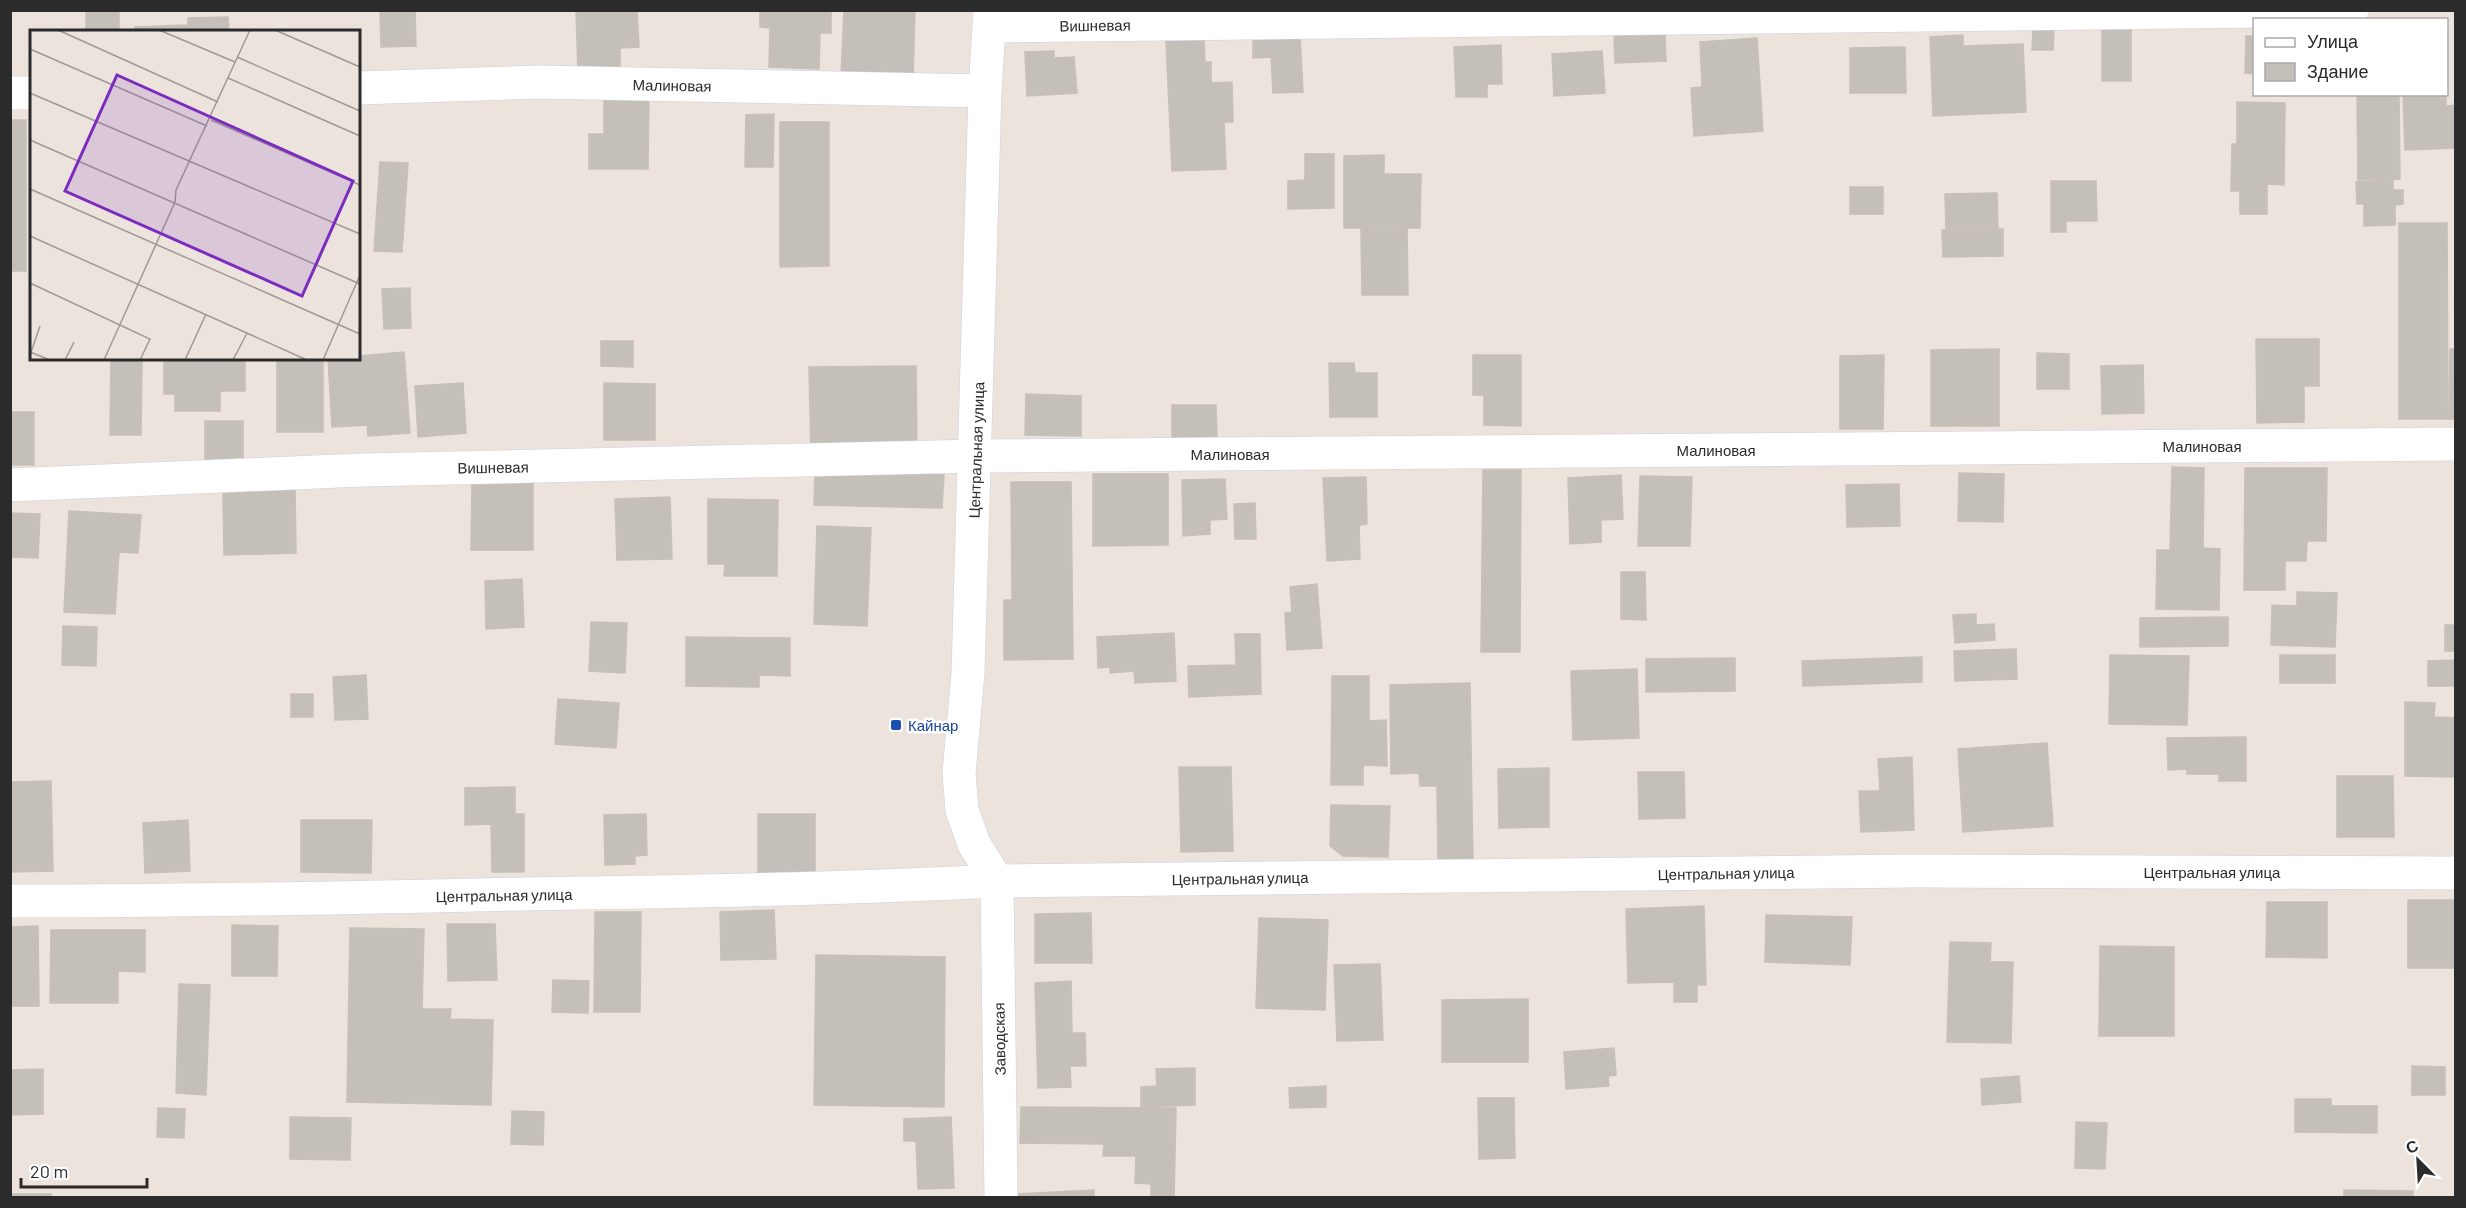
<svg xmlns="http://www.w3.org/2000/svg" width="2466" height="1208" font-family="Barlow,sans-serif">
<style>
.building{fill:#c5bfb9;stroke:#c8bfb7;stroke-width:1.5}
.lines{fill:none;stroke-linecap:round;stroke-linejoin:round}
.street-casing{stroke:#cbd1dc;stroke-width:34}
.street{stroke:#fff;stroke-width:33}
.transit-dot{fill:#1a4fb4;stroke:#fff;stroke-width:2}
.labels{text-anchor:middle;dominant-baseline:central;stroke-width:5;stroke-linejoin:round;paint-order:stroke}
.street-label{font-size:15px;fill:#2b2b2b;stroke:#fff}
.transit-label{font-size:15px;fill:#164399;stroke:#fff;text-anchor:start}
.inset-road{fill:none;stroke:#9f9996;stroke-width:1.5}
.view{fill:#7b2cbf;fill-opacity:0.15;stroke:#7b2cbf;stroke-width:3}
.inset-edge{fill:none;stroke:#2b2b2b;stroke-width:3}
</style>
<rect width="100%" height="100%" fill="#ece3dd"/>
<g class="building">
<rect x="86" y="10" width="33" height="22"/>
<polygon points="380,10 415,10 416,46 381,47"/>
<polygon points="576,10 637,10 639,47 620,48 620,69 578,71"/>
<polygon points="760,10 831,10 831,33 820,33 819,69 769,67 770,28 760,27"/>
<polygon points="844,10 915,10 913,80 841,77"/>
<polygon points="228,17 229,32 135,32 135,27 188,25 188,18"/>
<polygon points="2102,28 2131,29 2131,81 2102,81"/>
<polygon points="2033,29 2054,29 2053,50 2032,50"/>
<polygon points="1665,34 1666,61 1615,63 1614,36"/>
<polygon points="1963,35 1963,46 2023,44 2026,112 1933,116 1930,37"/>
<polygon points="1300,36 1303,92 1273,93 1271,57 1253,58 1253,38"/>
<polygon points="2246,36 2254,36 2254,74 2245,73"/>
<polygon points="1757,38 1763,131 1694,136 1691,88 1702,87 1700,42"/>
<polygon points="1204,39 1205,62 1211,62 1211,83 1232,82 1233,122 1224,122 1226,169 1172,171 1166,40"/>
<polygon points="1501,45 1502,84 1487,84 1487,97 1456,97 1454,47"/>
<polygon points="1905,47 1906,93 1850,93 1850,48"/>
<polygon points="1054,51 1054,58 1074,57 1077,93 1027,96 1025,52"/>
<polygon points="1602,51 1605,93 1554,96 1552,54"/>
<polygon points="604,93 649,93 648,169 589,169 589,134 604,134"/>
<polygon points="2357,94 2399,94 2400,179 2358,180"/>
<polygon points="2403,94 2446,94 2446,106 2456,105 2456,148 2405,150"/>
<polygon points="2237,102 2285,103 2284,185 2267,184 2267,214 2240,214 2240,191 2231,191 2232,144 2237,144"/>
<polygon points="774,114 773,167 745,167 746,115"/>
<rect x="10" y="120" width="16" height="151"/>
<polygon points="780,122 829,122 829,266 780,267"/>
<polygon points="1305,154 1334,154 1334,208 1288,209 1288,181 1305,180"/>
<polygon points="1384,155 1384,174 1421,174 1420,228 1344,228 1344,156"/>
<polygon points="380,162 408,163 402,252 374,251"/>
<polygon points="2393,180 2393,190 2403,190 2403,204 2395,205 2395,225 2364,226 2364,204 2357,204 2356,182"/>
<polygon points="2051,181 2096,181 2097,221 2066,221 2066,232 2051,232"/>
<rect x="1850" y="187" width="33" height="27"/>
<polygon points="1997,193 1998,228 1946,229 1945,194"/>
<polygon points="2399,223 2447,223 2448,419 2399,419"/>
<polygon points="1407,228 1408,295 1362,295 1361,229"/>
<polygon points="2003,229 2003,256 1943,257 1942,230"/>
<polygon points="410,288 411,328 384,329 382,289"/>
<polygon points="2256,339 2319,339 2319,386 2304,386 2304,422 2257,423"/>
<polygon points="601,341 633,341 633,367 601,366"/>
<polygon points="1999,349 1999,426 1931,426 1931,350"/>
<polygon points="2450,349 2456,349 2456,419 2449,419"/>
<polygon points="404,352 410,433 368,436 367,425 332,427 328,358 358,358 358,356"/>
<polygon points="2037,353 2069,354 2069,389 2037,389"/>
<polygon points="1473,355 1521,355 1521,426 1484,425 1484,395 1473,395"/>
<polygon points="1884,355 1883,429 1840,429 1840,356"/>
<polygon points="111,358 142,358 141,435 110,435"/>
<polygon points="164,358 245,358 245,391 220,391 220,411 175,411 175,394 164,394"/>
<rect x="277" y="358" width="46" height="74"/>
<polygon points="1329,363 1354,363 1355,373 1377,373 1377,417 1330,417"/>
<polygon points="2143,365 2144,413 2102,414 2101,366"/>
<polygon points="916,366 917,453 811,455 809,367"/>
<polygon points="463,383 466,433 418,437 415,386"/>
<polygon points="604,383 655,384 655,440 604,440"/>
<polygon points="1026,394 1081,396 1081,436 1025,435"/>
<polygon points="1172,405 1216,405 1217,440 1172,439"/>
<rect x="10" y="412" width="24" height="53"/>
<polygon points="205,421 243,421 243,468 205,469"/>
<polygon points="2172,467 2204,468 2203,548 2220,549 2219,610 2156,609 2157,550 2170,550"/>
<polygon points="2245,468 2327,468 2326,541 2307,541 2306,561 2285,561 2285,590 2244,590"/>
<polygon points="1483,470 1521,470 1520,652 1481,652"/>
<polygon points="815,471 944,475 942,508 814,505"/>
<polygon points="1959,473 2004,474 2003,522 1958,521"/>
<polygon points="1093,474 1168,474 1168,545 1093,546"/>
<polygon points="1621,475 1623,519 1601,520 1601,542 1570,544 1568,478"/>
<polygon points="1640,476 1692,477 1690,546 1638,546"/>
<polygon points="1366,477 1367,524 1359,525 1360,559 1327,561 1323,478"/>
<polygon points="1225,479 1227,519 1210,520 1210,534 1183,536 1182,480"/>
<polygon points="1011,482 1071,482 1073,659 1004,660 1004,600 1012,600"/>
<polygon points="472,483 533,483 533,550 471,550"/>
<polygon points="1899,484 1900,526 1847,527 1846,485"/>
<polygon points="295,490 296,553 224,555 223,492"/>
<polygon points="670,497 672,559 617,560 615,499"/>
<polygon points="708,499 778,500 777,576 724,576 725,564 708,564"/>
<polygon points="1255,503 1256,539 1235,539 1234,504"/>
<polygon points="69,511 141,515 138,553 119,552 115,614 64,612"/>
<polygon points="10,513 40,514 38,558 10,557"/>
<polygon points="817,526 871,528 867,626 814,624"/>
<polygon points="1621,572 1645,572 1646,620 1621,619"/>
<polygon points="522,579 524,627 486,629 485,581"/>
<polygon points="1317,584 1322,648 1287,650 1285,613 1292,612 1290,587"/>
<polygon points="2297,592 2337,593 2335,647 2271,645 2272,605 2297,606"/>
<polygon points="1976,614 1976,625 1994,624 1995,640 1955,643 1953,615"/>
<polygon points="2228,617 2228,646 2140,647 2140,618"/>
<polygon points="591,622 627,623 625,673 589,671"/>
<rect x="2445" y="625" width="11" height="26"/>
<polygon points="63,626 97,627 96,666 62,665"/>
<polygon points="1174,633 1176,681 1135,683 1134,671 1110,673 1110,667 1098,668 1097,637"/>
<polygon points="1235,634 1260,634 1261,694 1189,697 1188,666 1236,665"/>
<polygon points="686,637 790,638 790,676 759,675 759,687 686,686"/>
<polygon points="2016,649 2017,679 1955,681 1954,651"/>
<polygon points="2110,655 2189,656 2187,725 2109,724"/>
<rect x="2280" y="655" width="55" height="28"/>
<polygon points="1922,657 1922,682 1803,686 1802,661"/>
<polygon points="1735,658 1735,691 1646,692 1646,659"/>
<polygon points="2456,660 2456,686 2428,686 2428,661"/>
<polygon points="1637,669 1639,738 1573,740 1571,671"/>
<polygon points="366,675 368,719 335,720 333,677"/>
<polygon points="1332,676 1369,676 1369,721 1386,720 1387,766 1363,765 1363,785 1331,785"/>
<polygon points="1470,683 1473,867 1438,868 1437,786 1420,786 1419,773 1391,774 1390,685"/>
<rect x="291" y="694" width="22" height="23"/>
<polygon points="558,699 619,703 616,748 555,744"/>
<polygon points="2405,702 2435,703 2434,717 2456,718 2456,777 2405,776"/>
<polygon points="2246,737 2246,781 2219,781 2219,774 2187,774 2187,769 2168,770 2167,738"/>
<polygon points="2047,743 2053,826 1963,832 1958,749"/>
<polygon points="1912,757 1914,830 1861,832 1859,791 1880,791 1878,759"/>
<polygon points="1179,767 1231,767 1233,851 1181,852"/>
<polygon points="1549,768 1549,827 1499,828 1498,769"/>
<polygon points="1638,772 1684,772 1685,818 1639,819"/>
<polygon points="2337,776 2393,776 2394,837 2337,837"/>
<polygon points="51,781 53,871 10,872 10,782"/>
<polygon points="515,787 515,814 524,814 524,872 492,872 491,824 465,825 465,788"/>
<polygon points="1331,805 1390,806 1388,857 1343,856 1330,846"/>
<polygon points="646,814 647,855 635,856 635,864 605,865 604,815"/>
<rect x="758" y="814" width="57" height="59"/>
<polygon points="188,820 190,871 145,873 143,823"/>
<polygon points="301,820 372,820 371,873 301,872"/>
<rect x="2408" y="900" width="48" height="68"/>
<polygon points="2267,902 2327,902 2327,958 2266,957"/>
<polygon points="1704,906 1706,985 1697,985 1697,1002 1674,1002 1674,982 1628,983 1626,909"/>
<polygon points="774,910 776,959 721,960 720,912"/>
<polygon points="595,912 641,912 640,1012 594,1012"/>
<polygon points="1091,913 1092,963 1035,963 1035,914"/>
<polygon points="1766,915 1852,917 1850,965 1765,962"/>
<polygon points="1259,918 1328,920 1325,1010 1256,1008"/>
<polygon points="447,924 495,924 497,980 448,981"/>
<polygon points="232,925 278,926 277,976 232,976"/>
<polygon points="38,926 39,1006 10,1006 10,927"/>
<polygon points="350,928 424,929 422,1009 451,1009 450,1019 493,1020 491,1105 347,1102"/>
<polygon points="51,930 145,930 145,972 118,971 118,1003 50,1003"/>
<polygon points="1950,942 1991,943 1990,962 2013,962 2011,1043 1947,1042"/>
<polygon points="2100,946 2174,947 2174,1036 2099,1036"/>
<polygon points="816,955 945,957 944,1107 814,1105"/>
<polygon points="1380,964 1383,1040 1337,1041 1334,965"/>
<polygon points="553,980 589,981 588,1013 552,1012"/>
<polygon points="1071,981 1072,1033 1085,1033 1086,1066 1070,1066 1071,1087 1038,1088 1035,983"/>
<polygon points="179,984 210,985 206,1095 176,1093"/>
<polygon points="1528,999 1528,1062 1442,1062 1442,1000"/>
<polygon points="1614,1048 1616,1075 1608,1076 1609,1086 1566,1089 1564,1052"/>
<polygon points="2412,1066 2445,1067 2445,1095 2412,1095"/>
<polygon points="1195,1068 1195,1105 1141,1107 1141,1087 1157,1086 1156,1069"/>
<polygon points="43,1069 43,1114 10,1115 10,1070"/>
<polygon points="2019,1076 2021,1102 1982,1105 1981,1079"/>
<polygon points="1326,1086 1326,1107 1290,1108 1289,1088"/>
<polygon points="1478,1098 1514,1098 1515,1158 1479,1159"/>
<polygon points="2295,1099 2331,1099 2331,1106 2377,1106 2377,1133 2295,1132"/>
<polygon points="1021,1107 1176,1108 1174,1198 1151,1198 1151,1184 1135,1183 1136,1156 1103,1156 1104,1144 1020,1143"/>
<polygon points="158,1108 185,1109 184,1138 157,1137"/>
<polygon points="512,1111 544,1112 543,1145 511,1144"/>
<polygon points="290,1117 351,1118 350,1160 290,1159"/>
<polygon points="951,1117 954,1188 918,1189 916,1141 904,1141 904,1119"/>
<polygon points="2076,1122 2107,1123 2105,1169 2075,1168"/>
<polygon points="1094,1190 1094,1198 1014,1198 1014,1194"/>
<polygon points="2344,1190 2413,1191 2413,1198 2344,1198"/>
<rect x="10" y="1194" width="41" height="4"/>
</g>
<g class="lines">
<g class="street-casing">
<g id="street">
<polyline points="990,10 985,91 968,673 959,773 962,810 974,844 997,881"/>
<polyline points="991,26 2352,10"/>
<polyline points="358,88 538,82 985,91"/>
<polyline points="10,93 32,93"/>
<polyline points="10,485 363,470 976,456 2456,444"/>
<polyline points="997,881 1001,1198"/>
<path d="M10,901C181,901 351,898 521,894C680,892 839,889 997,881L1915,871L2456,873"/>
</g>
</g>
<use href="#street" class="street"/>
</g>
<rect class="transit-dot" x="890" y="719" width="12" height="12" rx="3"/>
<g class="labels">
<g class="street-label">
<text transform="translate(1095 25) rotate(-1)">Вишневая</text>
<text transform="translate(672 85) rotate(1)">Малиновая</text>
<text x="2202" y="446">Малиновая</text>
<text transform="translate(976 450) rotate(-88)">Центральная улица</text>
<text x="1716" y="450">Малиновая</text>
<text x="1230" y="454">Малиновая</text>
<text transform="translate(493 467) rotate(-1)">Вишневая</text>
<text x="2212" y="872">Центральная улица</text>
<text transform="translate(1726 873) rotate(-1)">Центральная улица</text>
<text transform="translate(1240 878) rotate(-1)">Центральная улица</text>
<text transform="translate(504 895) rotate(-1)">Центральная улица</text>
<text transform="translate(999 1039) rotate(-91)">Заводская</text>
</g>
<g class="transit-label">
<text x="908" y="725">Кайнар</text>
</g>
</g>
<g transform="translate(30 30)">
<rect width="330" height="330" fill="#ece3dd"/>
<path class="inset-road" d="M28,0L188,72M129,0L205,32M245,0L330,37M0,19L177,96M207,27L330,81M198,48L330,106M0,63L330,204M181,90L330,155M0,110L330,254M0,159L330,304M0,206L277,330M0,253L120,309L110,330M0,322L20,330M0,325L10,296M35,330L44,312M74,330L145,172L146,160L220,0M155,330L176,284M203,330L217,303M293,330L330,245"/>
<path class="view" d="M87,45L323,151L272,266L35,161Z"/>
<rect width="330" height="330" class="inset-edge"/>
</g>
<rect width="2466" height="1208" fill="none" stroke="#2b2b2b" stroke-width="24"/>
<rect x="2253" y="18" width="195" height="78" fill="#ffffff" stroke="#aaaaaa" stroke-width="1.5"/>
<rect x="2265" y="38" width="30" height="9" fill="#ffffff" stroke="#aaaaaa" stroke-width="1.5"/>
<text x="2307" y="48" font-size="18" fill="#2b2b2b">Улица</text>
<rect x="2265" y="63" width="30" height="18" fill="#c5bfb9" stroke="#aaaaaa" stroke-width="1.5"/>
<text x="2307" y="78" font-size="18" fill="#2b2b2b">Здание</text>
<g transform="translate(2418 1160) rotate(336)" stroke="#ffffff" stroke-width="4.5" paint-order="stroke">
<path d="M0-4.5L10 22L0 15L-10 22Z" fill="#2b2b2b"/>
<text y="-9" font-size="16" font-weight="bold" text-anchor="middle" fill="#2b2b2b">С</text>
</g>
<path d="M21 1178v9h126v-9" fill="none" stroke="#2b2b2b" stroke-width="3"/>
<text x="30" y="1178" font-size="18" fill="#2b2b2b" stroke="#ffffff" stroke-width="4.5" paint-order="stroke">20 m</text>
</svg>
